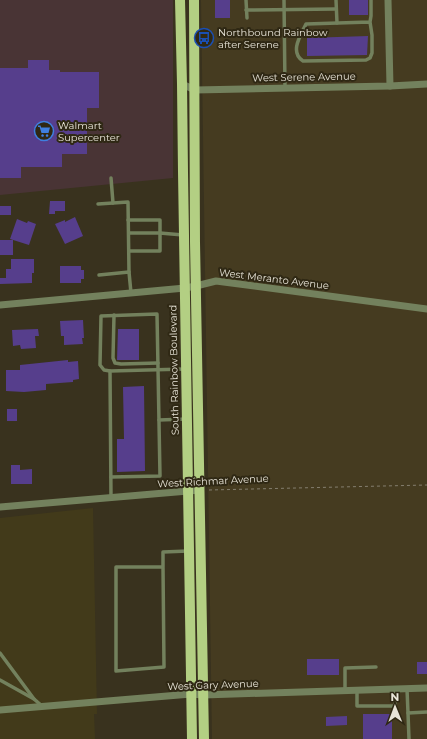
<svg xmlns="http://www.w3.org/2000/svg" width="427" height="739" font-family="Montserrat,sans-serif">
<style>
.commercial{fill:#493435}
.built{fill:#453b20}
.sand{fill:#423a1a}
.building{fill:#563e8c}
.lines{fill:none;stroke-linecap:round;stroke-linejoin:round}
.path{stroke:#847e6e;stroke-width:1;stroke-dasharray:3 3;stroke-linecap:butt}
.service{stroke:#73815d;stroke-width:3.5}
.minor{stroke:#73815d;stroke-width:7}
.primary{stroke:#b3cf83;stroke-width:10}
.labels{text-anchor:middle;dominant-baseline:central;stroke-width:4;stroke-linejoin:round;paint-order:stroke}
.poi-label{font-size:10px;fill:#e8e4d8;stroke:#2f2814;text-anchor:start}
.street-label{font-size:10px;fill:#e8e4d8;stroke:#2f2814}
</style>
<rect width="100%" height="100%" fill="#39321e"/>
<polygon class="commercial" points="0,0 173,0 173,178 0,195"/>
<polygon class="built" points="201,0 427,0 427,739 212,739"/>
<polygon class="sand" points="93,508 97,714 94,714 95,739 0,739 0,518"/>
<g class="building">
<rect x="215" y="0" width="15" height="18"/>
<rect x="349" y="0" width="19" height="15"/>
<polygon points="368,36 367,55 307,56 307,38"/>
<polygon points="28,60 49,60 49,70 60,70 60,72 99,72 99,108 87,108 87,154 62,154 62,167 21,167 21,178 0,178 0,68 28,68"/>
<polygon points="50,201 65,201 65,211 55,211 55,214 49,214"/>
<rect x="0" y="206" width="11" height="9"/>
<polygon points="75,217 83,236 65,244 55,224 65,220 65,222"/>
<polygon points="17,219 27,223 28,221 36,224 29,245 10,239"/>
<rect x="0" y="240" width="13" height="15"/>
<polygon points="11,259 34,259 34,273 32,273 32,283 0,284 0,278 6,278 6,269 11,269"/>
<polygon points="60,266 81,266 81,270 84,270 84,279 81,279 81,283 60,283"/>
<polygon points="83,320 84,338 82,338 83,344 64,345 64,336 61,336 60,321"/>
<polygon points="38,329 39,336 35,336 36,348 21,349 20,345 13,346 12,330"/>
<polygon points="118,329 139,329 139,360 117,360"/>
<polygon points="68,360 68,362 78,361 79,379 73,380 73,382 46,384 46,390 24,392 6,391 6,370 20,370 20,365"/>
<polygon points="144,386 145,471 117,472 117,439 124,439 123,387"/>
<rect x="7" y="409" width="10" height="12"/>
<polygon points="11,465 20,465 20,470 32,469 32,484 11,484"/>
<rect x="307" y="659" width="32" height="16"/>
<rect x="417" y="662" width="10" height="12"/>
<rect x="363" y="714" width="29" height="25"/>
<polygon points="347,716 347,725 326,726 326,717"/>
</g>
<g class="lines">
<polyline class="path" points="209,490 427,485"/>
<g class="service">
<polyline points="246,0 247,18"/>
<polyline points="284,0 285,88"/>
<polyline points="336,0 337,23"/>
<polyline points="246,10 336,9"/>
<path d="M370,22L306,24C301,35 289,52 303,61L366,60L370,58L372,53V35L370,22L371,16V0"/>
<polyline points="111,178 113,203"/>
<polyline points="98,204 128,202 129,272"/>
<polyline points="128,220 160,220 160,233 129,233"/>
<polyline points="129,251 160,251 160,233 183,235"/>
<polyline points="99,275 129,272 131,293"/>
<polyline points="114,315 113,358 115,363 121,364 158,363"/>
<polyline points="110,371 104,370 100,365 101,316 157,314 160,476 111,477"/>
<polyline points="159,420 186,419"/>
<polyline points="111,498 110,371 185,369"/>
<polyline points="163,567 164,667 116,671 116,567 163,567 163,552 188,551"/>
<polyline points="0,653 34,699"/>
<polyline points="0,680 34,699 42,706"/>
<polyline points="407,689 408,713 427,712"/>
<polyline points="345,690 345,668 376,667"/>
<polyline points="357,690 357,706 395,706 395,689"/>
<polyline points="408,713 409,739"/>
</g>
<g class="minor">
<polyline points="388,0 390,86"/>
<polyline points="182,84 195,90 390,86 427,84"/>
<polyline points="0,305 185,288 196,286 216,281 427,309"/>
<polyline points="0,507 200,490"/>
<polyline points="0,710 191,694 203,695 427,688"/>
</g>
<g class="primary">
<polyline points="180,0 182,84 183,172 192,739"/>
<polyline points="194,0 195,242 204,739"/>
</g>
</g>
<defs>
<g id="bus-ring" transform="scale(1)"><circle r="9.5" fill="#2f2814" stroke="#1a4fb4" stroke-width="1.5"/><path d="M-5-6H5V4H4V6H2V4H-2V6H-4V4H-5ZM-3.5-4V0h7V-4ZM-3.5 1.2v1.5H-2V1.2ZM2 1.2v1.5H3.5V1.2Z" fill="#1a4fb4"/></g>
<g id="supermarket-ring" transform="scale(1)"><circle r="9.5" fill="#2f2814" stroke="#3f7fe0" stroke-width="1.5"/><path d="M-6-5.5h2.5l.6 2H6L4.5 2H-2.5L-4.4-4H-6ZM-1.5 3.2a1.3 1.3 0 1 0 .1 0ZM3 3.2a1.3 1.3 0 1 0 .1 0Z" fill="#3f7fe0"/></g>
</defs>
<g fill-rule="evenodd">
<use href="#bus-ring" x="204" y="38"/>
<use href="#supermarket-ring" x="44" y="131"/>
</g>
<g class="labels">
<g class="poi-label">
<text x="218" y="32">Northbound Rainbow<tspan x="218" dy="12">after Serene</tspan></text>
<text x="58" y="125">Walmart<tspan x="58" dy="12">Supercenter</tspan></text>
</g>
<g class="street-label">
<text transform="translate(304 77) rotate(-1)">West Serene Avenue</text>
<text transform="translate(274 279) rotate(7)">West Meranto Avenue</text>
<text transform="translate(174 370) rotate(-91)">South Rainbow Boulevard</text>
<text transform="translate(213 481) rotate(-3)">West Richmar Avenue</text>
<text transform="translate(213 685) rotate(-2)">West Gary Avenue</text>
</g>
</g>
<g transform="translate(395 707) rotate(359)" stroke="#2f2814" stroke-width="3" paint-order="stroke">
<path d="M0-3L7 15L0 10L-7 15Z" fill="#e8e4d8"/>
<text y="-6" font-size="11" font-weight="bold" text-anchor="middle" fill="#e8e4d8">N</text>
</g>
</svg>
